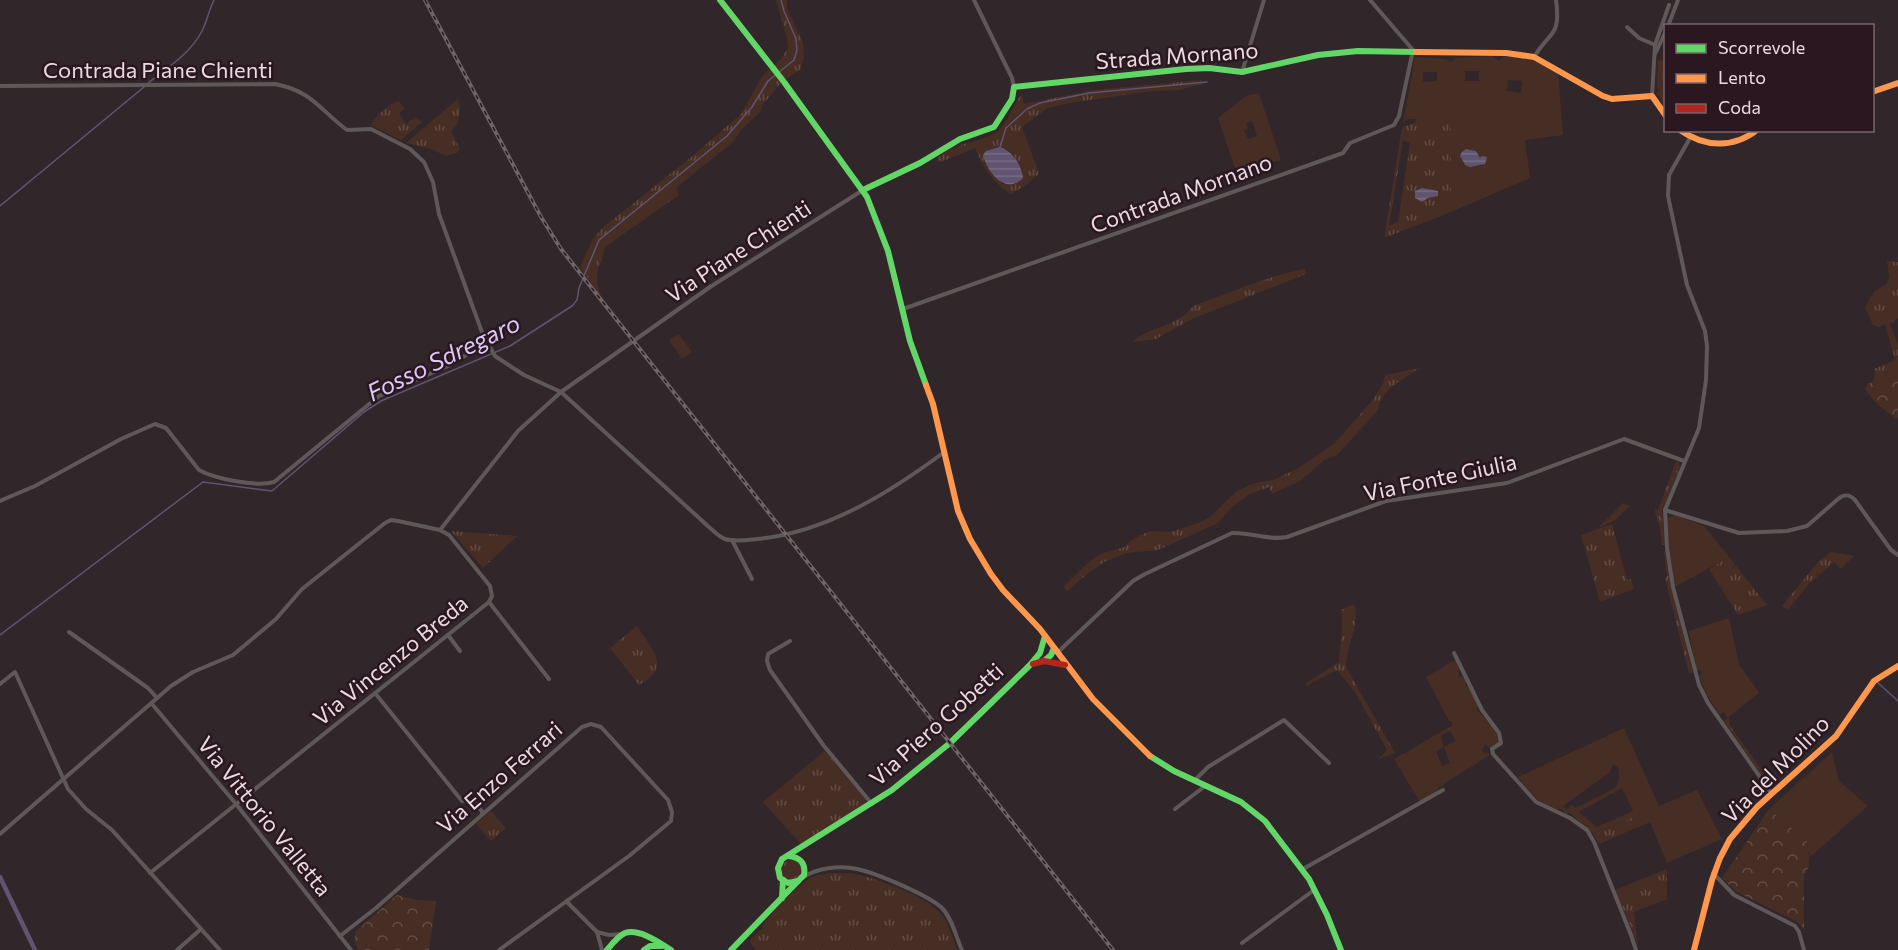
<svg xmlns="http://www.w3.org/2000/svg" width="1898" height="950" font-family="Commissioner,sans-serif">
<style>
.grass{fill:url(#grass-tufts);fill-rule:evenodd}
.forest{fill:url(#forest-crowns)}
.green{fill:#472e25;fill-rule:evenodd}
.water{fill:url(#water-rules)}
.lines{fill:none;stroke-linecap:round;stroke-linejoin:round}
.stream{stroke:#605471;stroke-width:1.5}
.canal{stroke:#605471;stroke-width:4.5}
.street{stroke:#5f5858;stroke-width:4}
.fast{stroke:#63d668;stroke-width:6}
.slow{stroke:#ff974d;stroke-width:6}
.jam{stroke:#b3261e;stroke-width:6}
.rail-casing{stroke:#6d6667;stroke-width:4}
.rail{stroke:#2b1720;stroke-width:1.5;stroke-dasharray:4.5;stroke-linecap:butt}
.labels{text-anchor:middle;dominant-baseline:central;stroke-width:5;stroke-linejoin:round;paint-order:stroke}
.street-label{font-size:22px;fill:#eadbe0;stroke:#2b1720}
.water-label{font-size:24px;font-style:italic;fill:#dcc9f8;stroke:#2b1720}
</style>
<defs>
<pattern id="grass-tufts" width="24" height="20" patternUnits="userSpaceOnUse" patternTransform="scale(1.5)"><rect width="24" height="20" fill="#472e25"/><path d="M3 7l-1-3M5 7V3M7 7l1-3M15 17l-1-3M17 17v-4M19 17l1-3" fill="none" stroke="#624c44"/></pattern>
<pattern id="forest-crowns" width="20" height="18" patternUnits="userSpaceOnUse" patternTransform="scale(1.5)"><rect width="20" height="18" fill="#472e25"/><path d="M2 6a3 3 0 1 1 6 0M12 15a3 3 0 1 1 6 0" fill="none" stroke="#624c44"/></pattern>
<pattern id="water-rules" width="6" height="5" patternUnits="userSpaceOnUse" patternTransform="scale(1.5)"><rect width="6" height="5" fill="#605471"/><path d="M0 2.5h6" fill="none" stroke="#776c85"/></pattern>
</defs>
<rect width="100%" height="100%" fill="#31262a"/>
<g class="grass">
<path d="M776,0H787V8L803,43L804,57L800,70L783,81L764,103L760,112L740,131L734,141L676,188L679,195L605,247C600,268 592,274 601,297L580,267L593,239L601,229L689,159L741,114L763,75L781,59L788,48L787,38Z"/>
<path d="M1201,80L1203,84L1179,90L1152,91L1069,103L1048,108L1022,127L1039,174L1026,185L1011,194C993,183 983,167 975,148L941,162L936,161C949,141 986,143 999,130C1009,120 1013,104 1022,94L1024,104L1094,90ZM1006,149L1014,156L1023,172L1020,181L1010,185L1002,184Z"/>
<path d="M458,99C462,113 460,121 451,132L460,148L457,153L446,156L431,149L406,143Z"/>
<path d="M399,101L405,109L399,113L406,124L415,117L422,122L401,140L371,125C375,116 389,104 399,101Z"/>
<path d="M1416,119L1451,121V212L1384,238L1402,127L1415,123ZM1403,140L1410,143L1398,222L1389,226Z"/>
<polygon points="1887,261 1898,262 1898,318 1890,324 1898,345 1898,371 1873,382 1875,374 1874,369 1895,360 1885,324 1879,327 1873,325 1865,307 1874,292 1887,284 1889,276"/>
<path d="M1305,269L1306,274L1192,319L1156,339L1133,342C1149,325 1178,328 1193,306C1230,293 1266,276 1305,269Z"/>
<path d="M1421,368C1404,378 1381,389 1378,410L1337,455L1324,460L1300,481L1272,494L1269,487L1248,495L1232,507L1218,523L1158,550L1127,553L1106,561L1092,570L1067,591L1063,587L1089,562L1101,554L1124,547L1133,539L1150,531L1171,532L1201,522L1210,517L1237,491L1255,483L1273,480L1297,469L1334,444L1373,400L1383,384L1385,375Z"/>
<polygon points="1676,461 1679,463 1680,467 1662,511 1665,545 1662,545 1660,528 1654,509 1658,510"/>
<polygon points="1612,524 1627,580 1631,579 1634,589 1600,602 1581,535"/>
<polygon points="451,531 517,536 483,568"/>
<polygon points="1664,551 1666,551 1671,585 1693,673 1689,673 1665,579 1667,576"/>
<polygon points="1831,552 1854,556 1841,569 1834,562 1809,584 1788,610 1782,606 1819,561"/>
<polygon points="1729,557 1767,605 1738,615 1709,569"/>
<path d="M1354,604C1361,621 1346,647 1346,667L1395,753L1379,759L1387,750L1355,692L1337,670L1306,686V683L1339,662C1339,644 1345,627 1341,610Z"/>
<path d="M637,626C653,651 672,667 639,685L610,648Z"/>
<polygon points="1729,717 1730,726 1764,773 1763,777 1724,721"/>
<polygon points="825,751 864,797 866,802 861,808 801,844 763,802"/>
<polygon points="1659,806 1650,822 1599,844 1593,834"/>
<polygon points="491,811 506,828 491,841 476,824"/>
<circle cx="791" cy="870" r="10"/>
<polygon points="1667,869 1667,899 1626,915 1615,890"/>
<path d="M852,873C877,879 925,895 942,915C949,924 953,939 957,950H757L751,944L750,940L763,928V924C776,910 798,882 815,876C827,872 840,873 852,873Z"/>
</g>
<g class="forest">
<polygon points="1898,371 1898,418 1896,419 1875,402 1865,389 1868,384"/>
<polygon points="1623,503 1630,506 1615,520 1598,528"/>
<polygon points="1769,809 1807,841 1809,858 1809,866 1804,876 1804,930 1798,922 1737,892 1722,878"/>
<polygon points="397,895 416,900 436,901 429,950 358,950 354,941 356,931"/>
<polygon points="1634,912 1638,946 1626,915"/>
</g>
<g class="green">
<path d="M1491,56L1499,61L1504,56L1531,59L1558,72L1563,135L1525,140L1530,178L1451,212V122L1409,119L1403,122L1415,57L1446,59L1450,62L1456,58ZM1465,71H1479V81H1465ZM1423,72H1437V81L1423,82ZM1508,80L1522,81L1521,93L1507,91ZM1466,149L1476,151L1482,166L1464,165L1460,156Z"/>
<polygon points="1658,60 1665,61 1665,107 1657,93 1660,91 1657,87"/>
<path d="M1259,93L1281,160L1236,171L1218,118L1246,96ZM1252,121L1257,136L1248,139L1244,130L1248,129L1246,123Z"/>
<polygon points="679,334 692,352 682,359 669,340"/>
<polygon points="1675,515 1704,526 1729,557 1675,587 1669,548 1667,518"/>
<polygon points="1729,618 1739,664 1759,693 1727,718 1724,712 1720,715 1707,695 1699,676 1702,674 1701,670 1696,670 1689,631"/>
<path d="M1455,660L1460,670L1458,672L1460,677H1464L1466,682L1465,686L1469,687L1478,707L1476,708L1495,731L1500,743L1490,748L1485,744L1482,750L1484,753L1487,752L1490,755L1445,783L1443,786L1439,787L1437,793L1420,802L1394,759L1453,725L1451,721H1449L1426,677ZM1450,731L1456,741L1444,747L1441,739V735ZM1444,747L1450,763L1442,766L1436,751Z"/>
<path d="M1624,728L1659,806L1697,790L1722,839L1667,863L1650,822L1658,807L1593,834L1570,813L1566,814L1562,809C1544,813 1528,789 1518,777ZM1613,765L1618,767C1619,775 1620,781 1615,788L1576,808L1572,805L1567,810L1563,806L1609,773ZM1622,788L1633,811L1597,827L1579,812Z"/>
<polygon points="1832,752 1839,781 1868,806 1809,858 1807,841 1769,809"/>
</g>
<g class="water">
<path d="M1000,147C1012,151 1022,165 1023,178C1006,196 987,172 983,155L986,151Z"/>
<polygon points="1466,149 1476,151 1480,158 1482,156 1487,157 1485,164 1470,167 1465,165 1460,156 1462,152"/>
<polygon points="1422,188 1438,191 1438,196 1428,198 1422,202 1415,198 1415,191"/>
</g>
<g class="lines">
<g class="stream">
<path d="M147,84C166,69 191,53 202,31C207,21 209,10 214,0"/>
<polyline points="1000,147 1006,128 1027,109 1040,103 1089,93 1207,82"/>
<polyline points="0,206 144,87"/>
<polyline points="0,635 203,482 272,491 364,412 381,401 510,346 572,306 577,300 579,288 599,240 727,136 752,107 768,81 794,60 797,50 796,39 784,11 781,0"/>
<polyline points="1877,682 1898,701"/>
</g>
<polyline class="canal" points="0,877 35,950"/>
<g class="street">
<polyline points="974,0 1012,78 1014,87"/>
<polyline points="1668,26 1678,0"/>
<polyline points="1627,27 1639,38 1655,45"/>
<polyline points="1655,54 1666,31"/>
<path d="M1534,57C1550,30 1561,38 1556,0"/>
<polyline points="1242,72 1264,0"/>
<path d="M0,86L275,84C312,91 320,110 347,130L371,129L410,149L424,162L433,182L439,214L483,335L495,356L524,375L561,392L710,528C715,532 719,537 725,539C735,542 747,540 757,539C825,533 889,493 943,453"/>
<polyline points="1652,96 1655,45 1669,5"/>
<polyline points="1690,138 1669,175 1668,196 1687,285 1705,331 1707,346 1706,380 1699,428 1665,510 1667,548 1673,587 1699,685 1708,703 1772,794"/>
<polyline points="903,309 1343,153 1350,143 1394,125 1399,116 1413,50 1370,0"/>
<path d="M0,501L35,486L121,439L155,424L166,428L199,470C215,479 257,487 274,482L379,396L448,366L486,343"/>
<path d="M1665,510L1739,533L1787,531L1807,526L1838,499C1844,494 1849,494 1855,500L1891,550L1898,555"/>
<polyline points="440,530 518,431 561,392 710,287 863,190"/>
<polyline points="732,540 752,579"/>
<polyline points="489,602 549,679"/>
<polyline points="69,632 148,688 157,698"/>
<polyline points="448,635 460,651"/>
<polyline points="790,641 768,654 767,661 770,670 824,746 872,804"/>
<path d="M1057,653L1133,581L1145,574L1232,533C1251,532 1269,541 1287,537L1386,501L1507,483L1624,439L1684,461"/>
<polyline points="1454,653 1482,710 1499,733 1501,743 1492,749 1493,754 1536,802 1570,818 1587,830 1594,842 1631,935 1636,950"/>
<polyline points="0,684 15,672 68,789 86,809 112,830 220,950"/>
<polyline points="375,693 462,801 475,802 483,813"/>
<polyline points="152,704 236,804 351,950"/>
<polyline points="1194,781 1208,767 1284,720 1329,763"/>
<polyline points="1175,809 1205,786"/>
<polyline points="0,834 171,686 193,672 233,655 276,619 302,589 385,523 391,520 398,521 440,530 449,535 490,586 492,596 489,602 150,873"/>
<polyline points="1303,869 1443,790"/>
<polyline points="1713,873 1734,895 1795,926 1799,932 1804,950"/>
<path d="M802,878C816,868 840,865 857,869C876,873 928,895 942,908C952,918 956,937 962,950"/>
<polyline points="567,902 597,932 602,950"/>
<polyline points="597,932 609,935 622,934"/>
<polyline points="340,936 376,908 582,727 591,724 601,727 668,800 672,812 671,821 629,856 499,950"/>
<polyline points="1242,943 1314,890"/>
<polyline points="177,950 201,929"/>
</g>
<g class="fast">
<polyline points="720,0 784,82 867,197 888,251 910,341 926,385"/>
<polyline points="863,190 920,163 960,139 994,127 1012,99 1014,87 1186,69 1209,68 1242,72 1318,55 1358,51 1416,52"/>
<polyline points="1044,661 1051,655 1054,648"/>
<polyline points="1150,756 1174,771 1241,802 1265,821 1309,879 1327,915 1341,950"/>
<polyline points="798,881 788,883 780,878 778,868 782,859 892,790 950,743 1030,665 1040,653 1045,636"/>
<polyline points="782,898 783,880"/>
<path d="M607,950C612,944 618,936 625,933C639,928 660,943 671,950"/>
<polyline points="644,950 650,946 661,946"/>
<path d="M731,950L804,875C806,863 800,857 788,856"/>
</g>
<g class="slow">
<polyline points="1416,52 1506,53 1534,57 1603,96 1612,99 1652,96 1666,116"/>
<polyline points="1872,92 1898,83"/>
<path d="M1680,130C1704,147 1733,149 1757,130"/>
<polyline points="926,385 933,404 958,511 970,539 991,574 1003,590 1040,629 1093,699 1150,756"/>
<polyline points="1694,950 1712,880 1720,858 1730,839 1757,807 1836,736 1874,681 1898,666"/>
</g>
<polyline class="jam" points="1033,664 1044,661 1065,665"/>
<g class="rail-casing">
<polyline id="rail" points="425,0 541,217 561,249 1113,950"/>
</g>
<use href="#rail" class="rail"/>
</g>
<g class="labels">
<g class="street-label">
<text transform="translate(1177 55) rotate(-4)">Strada Mornano</text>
<text x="158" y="69">Contrada Piane Chienti</text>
<text transform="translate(1181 193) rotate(-20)">Contrada Mornano</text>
<text transform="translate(738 251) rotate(-33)">Via Piane Chienti</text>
<text transform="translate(1440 477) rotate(-12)">Via Fonte Giulia</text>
<text transform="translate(390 660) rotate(-39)">Via Vincenzo Breda</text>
<text transform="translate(936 724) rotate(-42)">Via Piero Gobetti</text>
<text transform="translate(1775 769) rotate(-45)">Via del Molino</text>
<text transform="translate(499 777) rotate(-41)">Via Enzo Ferrari</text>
<text transform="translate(265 816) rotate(51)">Via Vittorio Valletta</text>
</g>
<g class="water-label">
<text transform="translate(443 357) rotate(-26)">Fosso Sdregaro</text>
</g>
</g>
<rect x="1664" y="24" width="210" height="108" fill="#2b1720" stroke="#77656d" stroke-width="1.5"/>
<rect x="1676" y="44" width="30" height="9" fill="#63d668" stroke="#77656d" stroke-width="1.5"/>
<text x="1718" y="54" font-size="18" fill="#eadbe0">Scorrevole</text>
<rect x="1676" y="74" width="30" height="9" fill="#ff974d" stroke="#77656d" stroke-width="1.5"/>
<text x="1718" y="84" font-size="18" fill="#eadbe0">Lento</text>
<rect x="1676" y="104" width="30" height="9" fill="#b3261e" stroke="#77656d" stroke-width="1.5"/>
<text x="1718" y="114" font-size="18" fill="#eadbe0">Coda</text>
</svg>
